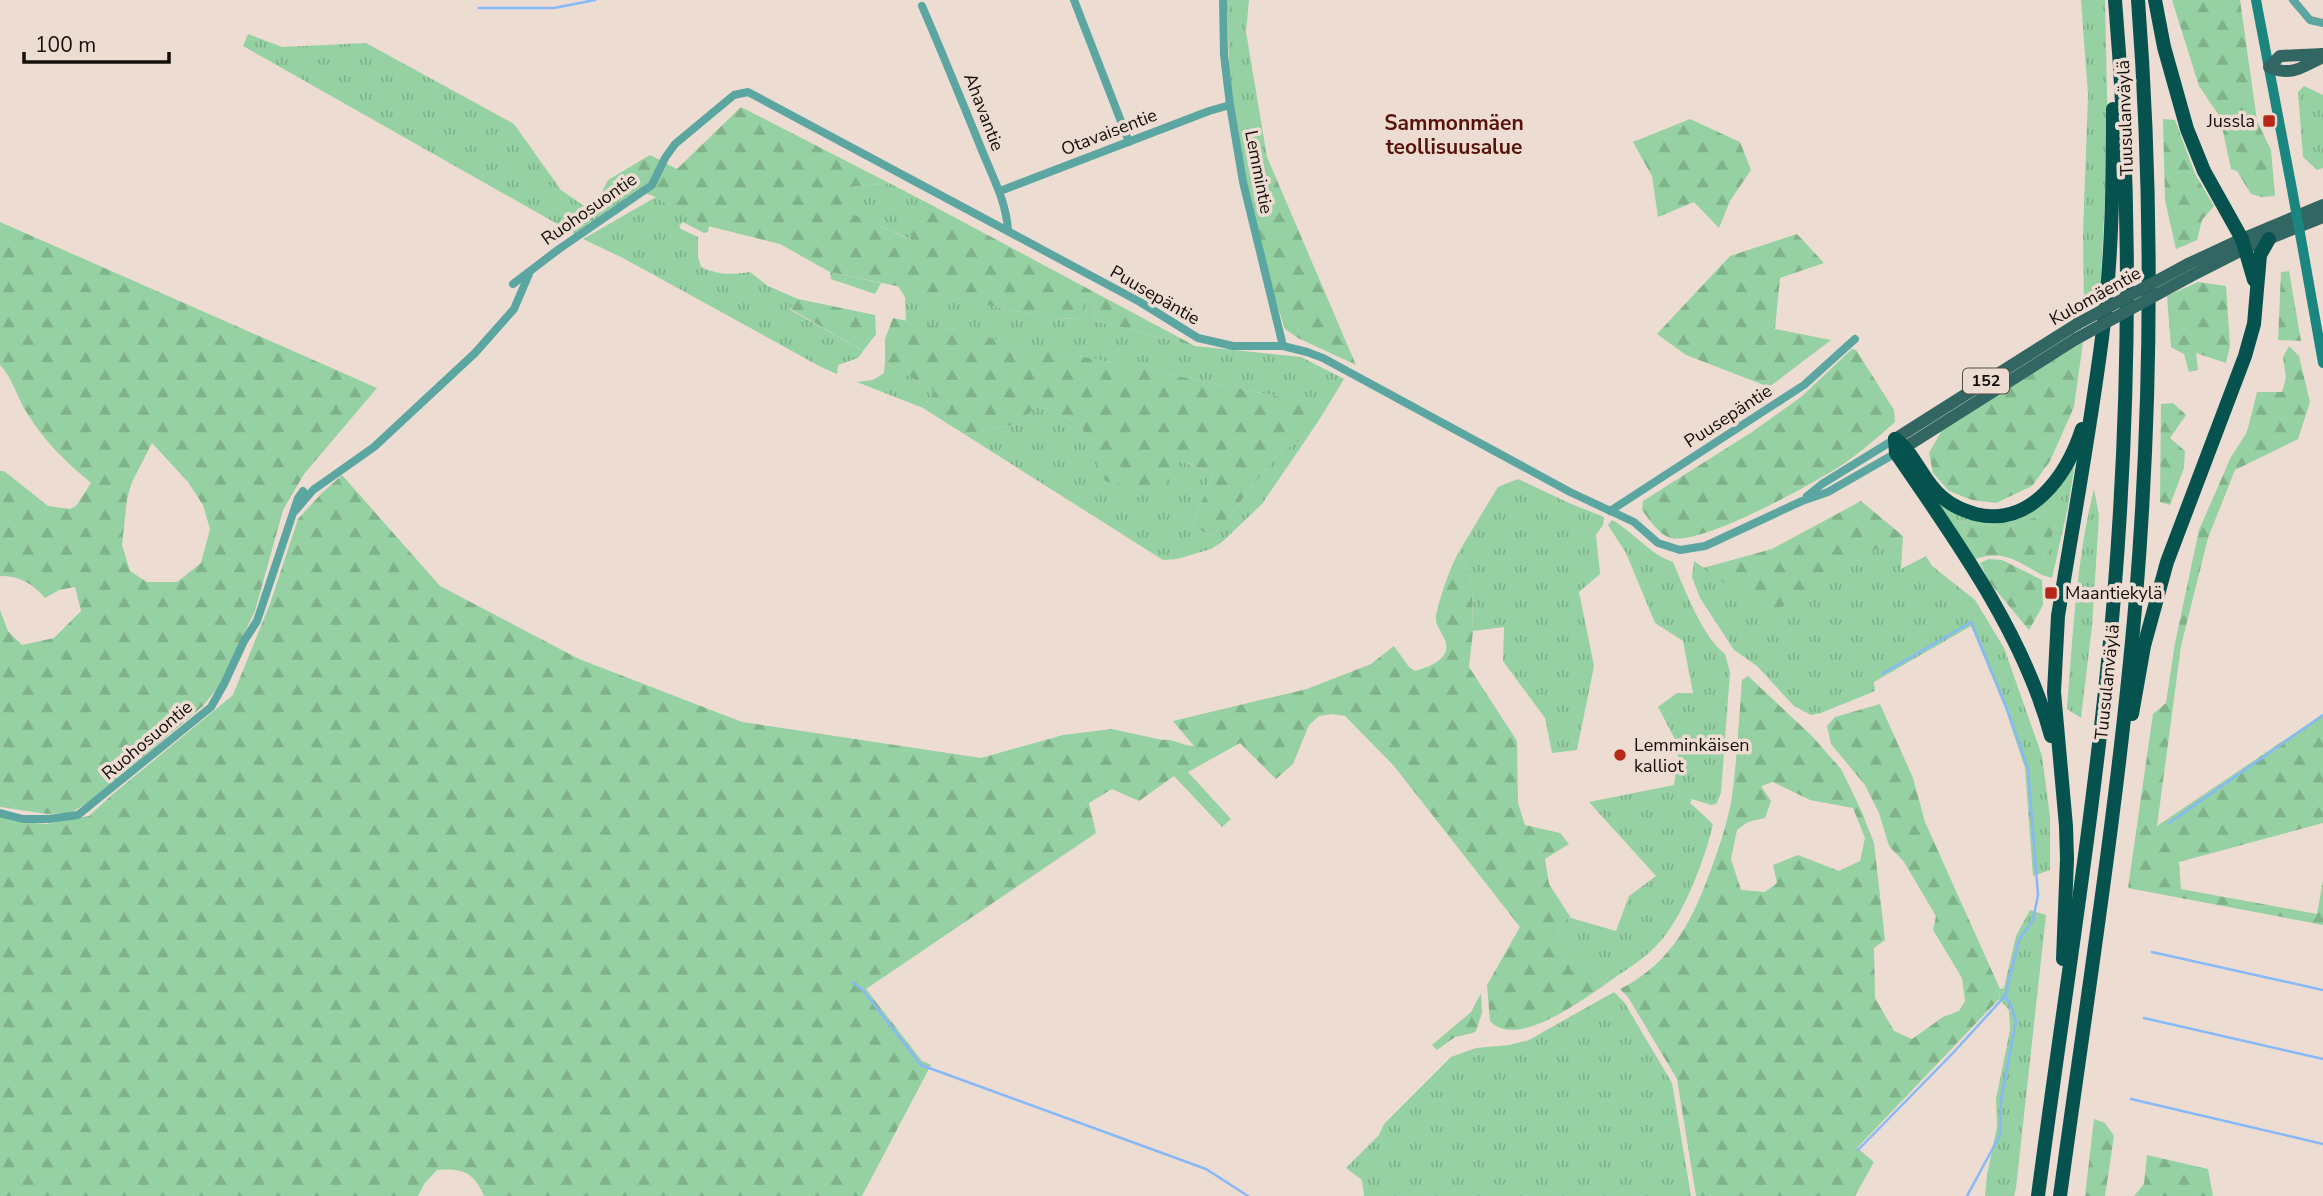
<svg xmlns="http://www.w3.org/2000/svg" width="2323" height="1196" font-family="'Nunito Sans',sans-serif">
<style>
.grass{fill:url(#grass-tufts)}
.forest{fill:url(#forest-firs);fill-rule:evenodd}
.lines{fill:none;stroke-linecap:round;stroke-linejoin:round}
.stream{stroke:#87b9f8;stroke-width:2.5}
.minor{stroke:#5ca6a2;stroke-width:8}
.secondary{stroke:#1b8580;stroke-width:10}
.primary{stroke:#316663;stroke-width:12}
.motorway{stroke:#06524f;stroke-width:14}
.secondary-bridge{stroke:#1b8580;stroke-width:10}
.primary-bridge{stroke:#316663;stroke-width:12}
.poi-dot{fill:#b62919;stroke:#eddcd2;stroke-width:2.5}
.labels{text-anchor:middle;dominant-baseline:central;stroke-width:7;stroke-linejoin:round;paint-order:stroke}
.shield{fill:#eddcd2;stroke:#564c47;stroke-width:2}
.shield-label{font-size:16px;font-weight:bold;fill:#150f0c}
.street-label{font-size:18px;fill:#150f0c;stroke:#eddcd2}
.poi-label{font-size:18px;fill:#150f0c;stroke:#eddcd2;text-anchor:start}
.quarter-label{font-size:21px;font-weight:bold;fill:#57130b;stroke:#eddcd2}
</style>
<defs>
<pattern id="grass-tufts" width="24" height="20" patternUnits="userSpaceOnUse" patternTransform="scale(1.75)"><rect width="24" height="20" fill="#95d1a2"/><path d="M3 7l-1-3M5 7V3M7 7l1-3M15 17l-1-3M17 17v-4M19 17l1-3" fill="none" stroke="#80b28a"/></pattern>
<pattern id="forest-firs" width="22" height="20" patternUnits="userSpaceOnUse" patternTransform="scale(1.75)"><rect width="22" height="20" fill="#95d1a2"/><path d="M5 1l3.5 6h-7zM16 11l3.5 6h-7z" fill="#80b28a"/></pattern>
</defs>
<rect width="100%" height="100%" fill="#eddcd2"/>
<g class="grass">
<polygon points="1227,0 1249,0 1246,32 1267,157 1239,151 1229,64"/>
<polygon points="2081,0 2105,0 2108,139 2100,294 2084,304 2083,234 2088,95"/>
<polygon points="248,34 282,47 366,43 514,124 561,190 584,206 599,198 608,180 639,191 575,234 243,46"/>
<polygon points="2304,86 2323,95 2323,168 2317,170 2303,157 2298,92"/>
<polygon points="889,183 922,200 912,240 840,209 849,187"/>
<path d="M656,197L709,226L708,232L704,233L683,222L679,226L681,229L698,237V257L701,267C718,275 732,275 750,272L768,286L798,299L789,309L863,351L858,358L838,365L837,374L821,367L623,258L583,239Z"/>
<polygon points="830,272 881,283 875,294 831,279"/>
<polygon points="898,286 1049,318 1082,319 1082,299 1094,302 1095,321 1195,346 1301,357 1344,379 1324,412 1305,402 906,321 905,297"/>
<polygon points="885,363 935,391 923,408 857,382 873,380 884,373"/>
<polygon points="1037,405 1080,423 1106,481 1178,460 1212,473 1193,527 1213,536 1279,453 1309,435 1262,504 1222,542 1211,549 1177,559 1163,560 964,434 1019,424"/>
<polygon points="2077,450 2068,507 2052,578 2042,575 2042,566 2063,501 2042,515 2007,527 1959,522 1978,558 1973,562 1933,501 1937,499 1955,511 2028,512"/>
<polygon points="1518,479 1569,503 1604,517 1603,525 1596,535 1600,574 1579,592 1594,666 1577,750 1552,753 1545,718 1503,661 1504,627 1473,631 1472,586 1460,550 1498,487"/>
<path d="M2094,489L2099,516L2092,626L2081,718L2067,709C2073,635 2076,561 2094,489Z"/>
<path d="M1612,520C1634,532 1649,554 1673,562C1684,588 1703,638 1725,654L1730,672L1721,793L1716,804L1711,805L1692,799L1690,803L1713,824C1706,857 1681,922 1657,945C1642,961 1623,971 1606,984L1556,933L1564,920L1571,918L1616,931L1629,896L1656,876L1589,802L1674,785L1679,747L1658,707L1677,693H1693L1683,641L1655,623L1626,553L1608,525Z"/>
<polygon points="1903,536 1901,569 1926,556 1932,566 1975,600 2004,648 2042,756 2050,817 2050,870 2033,876 2025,768 2005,708 1971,626 1874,682 1875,691 1821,713 1811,715 1794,706 1757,666 1734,650 1700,598 1692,577 1694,561 1769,614 1878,548"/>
<polygon points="2030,910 2046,915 2016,1188 2014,1196 1985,1196 1987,1175 1997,1127 1996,1099 2010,1030 2009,1010 1999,999 2000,989 2004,988 2016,936"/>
<polygon points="1614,992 1624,1002 1672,1083 1691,1196 1364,1196 1362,1180 1346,1168 1379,1135 1384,1124 1451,1057 1476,1048 1509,1045 1529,1040"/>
</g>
<g class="forest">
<polygon points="2172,0 2240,0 2257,121 2271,150 2275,196 2262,197 2251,194 2237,171 2231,169 2220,117 2199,86"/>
<polygon points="741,107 889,183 850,187 841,209 911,240 922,200 1195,346 1095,321 1094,302 1083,299 1082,319 1049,318 830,272 780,244 704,225 656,197 608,180 650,155 677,169"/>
<polygon points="1690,119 1740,142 1751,170 1730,201 1719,228 1694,202 1658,217 1652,176 1633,142"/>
<polygon points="2163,119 2175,120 2195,174 2214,206 2202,220 2197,240 2176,249 2165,200"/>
<polygon points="1239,151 1267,157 1356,365 1298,338 1285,329 1274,296"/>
<path d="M0,222L377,388L304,474L283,510L255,611L219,686L203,706L93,799L71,813L47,814L0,807V610L8,631L22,645L54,638L81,611L75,587L59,590L45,598C32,583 20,576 0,576V471H4L48,506L70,509L76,506L91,483C66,462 44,441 27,413C17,398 13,378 0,365ZM152,443L188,482L203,505L210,529L201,563L177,582H147L130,571L122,545L127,499L132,482Z"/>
<polygon points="1797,234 1824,263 1780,278 1775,329 1831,340 1769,387 1686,355 1657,334 1730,256"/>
<polygon points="2289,271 2301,341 2278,340 2281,272"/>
<polygon points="2198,282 2226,286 2230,346 2226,363 2196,353 2198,370 2189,372 2184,354 2171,347 2167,296"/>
<polygon points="798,299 875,315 876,334 863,351 789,308"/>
<polygon points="893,318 1305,402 1318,407 1324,412 1309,435 1279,453 1213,536 1193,527 1212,473 1178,460 1161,493 1105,481 1080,423 1037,405 1019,424 964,434 923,408 935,391 885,363 885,339"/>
<polygon points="2083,342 2074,407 2050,461 2032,486 1996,503 1972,500 1949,491 1933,473 1929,453 1942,430"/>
<polygon points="2289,346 2299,356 2310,402 2298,439 2235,470 2208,538 2181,646 2157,826 2323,714 2323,823 2179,862 2181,889 2317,914 2323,881 2323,925 2128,888 2153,714 2166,703 2175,643 2199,530 2231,457 2247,432 2257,392 2282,392 2286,378 2283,357"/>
<path d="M1852,349L1856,350L1894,410L1895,422C1879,436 1862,451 1845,463C1818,481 1695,550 1668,537C1658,533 1648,518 1642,510L1643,501L1752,432L1801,397Z"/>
<polygon points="2173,403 2186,415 2170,438 2185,451 2184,468 2170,505 2160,502 2161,404"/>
<path d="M342,475L440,586L579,659L742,722L981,758L1063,735L1112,729L1162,740C1173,738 1183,746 1194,746L1173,721L1307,689L1371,664L1394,646L1409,667L1415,671C1432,666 1455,657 1443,636C1440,629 1435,625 1436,616C1439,600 1451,564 1460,550L1472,586L1473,631L1469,667L1517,741L1518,803L1525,825L1560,833L1569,844L1545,859L1549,884L1571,918L1564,920L1556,933L1606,984C1582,1000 1516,1050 1490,1021L1487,985L1520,927L1394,766L1345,716L1333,714L1319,716L1309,725L1293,764L1276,779L1240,743L1188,772L1231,819L1222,827L1174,776L1139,801L1112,789L1089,803L1096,833L866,989L922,1061L931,1065L862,1196H484C474,1172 462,1168 437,1170L424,1184L418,1196H0V816L21,822L47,824L89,816L113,794L233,695L270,604L298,519L321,494Z"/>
<path d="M2064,499L2042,566V575C2019,562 2005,550 1978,558L1959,522L2007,527L2042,515Z"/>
<polygon points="1861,501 1903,536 1878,548 1769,615 1703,568 1772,549"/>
<polygon points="1989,559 2002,560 2042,580 2043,605 2029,630 1990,583 1980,563"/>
<path d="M1748,676L1812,736L1841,769L1861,810L1874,843L1885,940L1874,948L1875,998L1894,1031L1912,1039L1943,1017L1959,1011L1965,1001L1962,978L1933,930L1936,916L1904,862L1889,846L1879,813L1865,785L1831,744L1827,726L1835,717L1880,704L1913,778L1925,822L2000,989L1999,999L1857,1148L1874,1162L1855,1196H1696L1677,1079L1628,997L1620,989C1673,963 1694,917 1713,864C1721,842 1728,820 1732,797C1737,758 1739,719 1742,680ZM1773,782L1810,800L1853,808L1865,838L1860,861L1839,871L1798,855L1773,865L1777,883L1765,892L1741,890L1731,859L1737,830L1748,822L1765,818L1771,801L1761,786Z"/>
<polygon points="1481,993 1482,1013 1476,1031 1473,1033 1455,1037 1437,1050 1432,1045 1471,1012"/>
<polygon points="2094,1119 2105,1123 2114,1136 2105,1196 2085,1196"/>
<polygon points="2147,1155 2208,1169 2213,1196 2134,1196 2144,1184"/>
</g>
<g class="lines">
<g class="stream">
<polyline points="479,8 554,8 595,0"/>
<polyline points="1882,674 1971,622 2007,709 2028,769 2038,895 2033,920 2019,940 2005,996 2011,1005 2016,1021 2001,1100 2000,1135 1967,1196"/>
<polyline points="2169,823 2323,715"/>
<polyline points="2152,952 2323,990"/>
<polyline points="853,983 863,990 921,1065 1206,1169 1248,1196"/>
<polyline points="2144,1018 2323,1059"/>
<polyline points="2131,1099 2323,1144"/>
<polyline points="1858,1150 1952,1054 2005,996"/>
</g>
<g class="minor">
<polyline points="1074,0 1129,142"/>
<polyline points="1223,0 1224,55 1230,105 1243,182 1283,346"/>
<polyline points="2293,0 2310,20 2323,23"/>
<path d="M922,6C942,52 960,97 979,143C990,172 1006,199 1008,230"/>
<polyline points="1000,191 1209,111 1230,105"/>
<polyline points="513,284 559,249 652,185 665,158 675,144 734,95 748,92 1140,302 1198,338 1233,346 1283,346 1307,352 1323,358 1570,492 1634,522 1658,543 1680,550 1705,546 1716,541 1802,501 1828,492 1896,453"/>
<polyline points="1807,496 1822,484 1895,439"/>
<polyline points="295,511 313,490 374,447 475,353 514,309 529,274"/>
<polyline points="1610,511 1804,385 1855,339"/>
<polyline points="0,813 23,819 49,819 78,815 211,707 224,684 244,641 257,621 298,498 303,491"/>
</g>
<g class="secondary">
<polyline points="2256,0 2291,184"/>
<polyline points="2303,250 2323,363"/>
</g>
<g class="primary">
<path d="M2323,54L2280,56L2269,67C2293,77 2301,67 2323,57"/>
<polyline points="2188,264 2242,239 2323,205"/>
<polyline points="2189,277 2246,248 2323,217"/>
<polyline points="1895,439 2077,324"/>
<polyline points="1896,453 2076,339"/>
</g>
<g class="motorway">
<polyline points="2155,0 2164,47 2187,129 2204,171 2242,239 2254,280"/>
<path d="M1895,439L1896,453C1955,539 2024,634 2051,736"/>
<path d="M1895,439C1916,454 1922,481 1942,497C1952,506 1963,510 1975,514C2031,528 2067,475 2082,429"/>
<polyline points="2132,714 2144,646 2167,562 2245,356 2254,324 2260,255 2269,239"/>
<path d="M2063,959L2067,859L2066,826L2054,692L2058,616C2073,524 2090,431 2102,338C2112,262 2113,185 2113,109"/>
<path d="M2038,1196C2064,997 2097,798 2114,597C2130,399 2132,198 2115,0"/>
<path d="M2060,1196C2087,997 2119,798 2136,597C2152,399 2153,198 2138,0"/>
</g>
<polyline class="secondary-bridge" points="2291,184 2303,250"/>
<g class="primary-bridge">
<polyline points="2077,324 2188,264"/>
<polyline points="2076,339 2189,277"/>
</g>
</g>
<g class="poi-dot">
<rect x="2262" y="114" width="14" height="14" rx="3.5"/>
<rect x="2044" y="586" width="14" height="14" rx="3.5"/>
<circle cx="1620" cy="755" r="7"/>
</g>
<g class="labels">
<rect class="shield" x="1963" y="368.5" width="46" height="25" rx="5"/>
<g class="shield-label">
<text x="1986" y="381">152</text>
</g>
<g class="street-label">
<text transform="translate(984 112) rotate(69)">Ahavantie</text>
<text transform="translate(2125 118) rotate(-92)">Tuusulanväylä</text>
<text transform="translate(1109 132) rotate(-21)">Otavaisentie</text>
<text transform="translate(1259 172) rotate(79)">Lemmintie</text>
<text transform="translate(589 209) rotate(-35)">Ruohosuontie</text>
<text transform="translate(1155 295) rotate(30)">Puusepäntie</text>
<text transform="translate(2095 296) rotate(-29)">Kulomäentie</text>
<text transform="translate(1728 416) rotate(-33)">Puusepäntie</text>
<text transform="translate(2107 682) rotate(-84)">Tuusulanväylä</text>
<text transform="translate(147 740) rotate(-40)">Ruohosuontie</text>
</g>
<g class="poi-label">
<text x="2255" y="121" text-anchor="end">Jussla</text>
<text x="2065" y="593">Maantiekylä</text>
<text x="1634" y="745">Lemminkäisen<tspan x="1634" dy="21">kalliot</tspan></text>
</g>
<g class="quarter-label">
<text x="1454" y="123">Sammonmäen<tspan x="1454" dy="24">teollisuusalue</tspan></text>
</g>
</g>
<path d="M24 52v10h145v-10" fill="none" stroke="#150f0c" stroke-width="3.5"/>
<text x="35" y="52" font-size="21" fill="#150f0c" stroke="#eddcd2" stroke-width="5" paint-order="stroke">100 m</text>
</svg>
